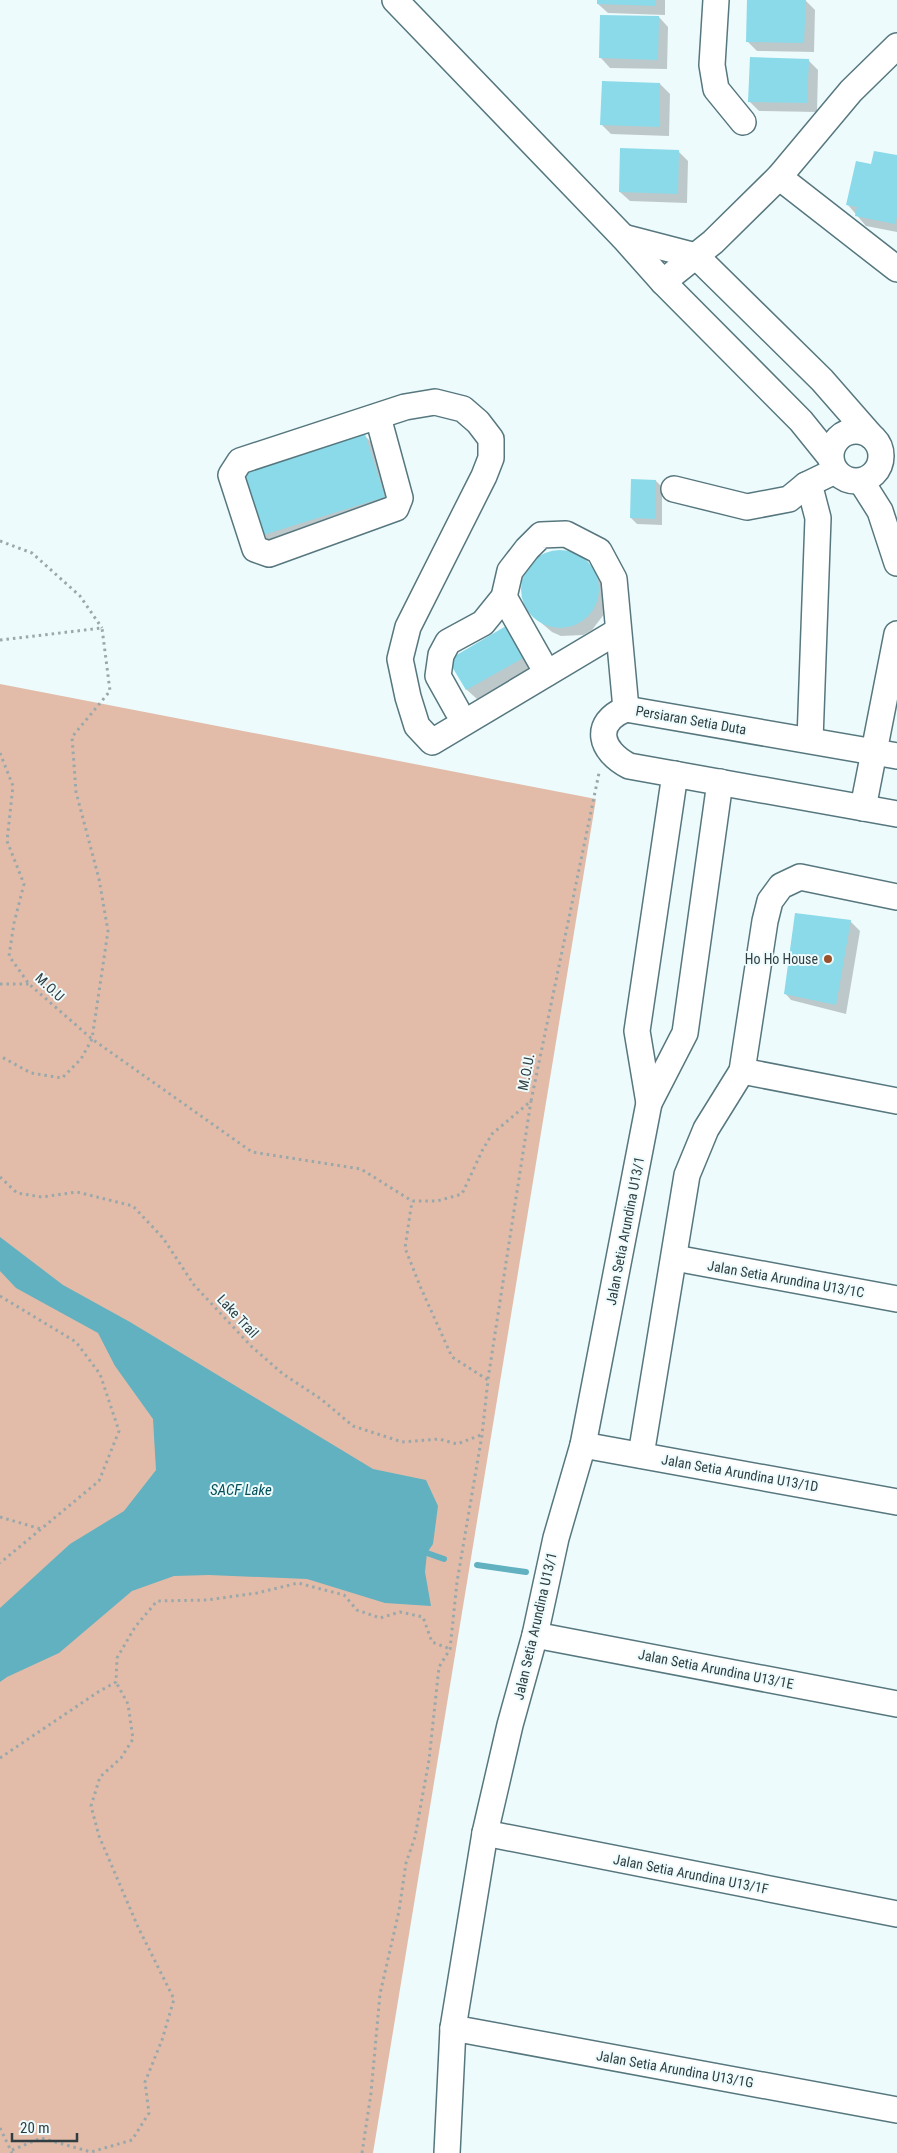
<svg xmlns="http://www.w3.org/2000/svg" width="897" height="2153" font-family="'Roboto Condensed',sans-serif">
<style>
.green{fill:#e2bca9}
.water{fill:#61b1c0}
.shadow{fill:#0003}
.lines{fill:none;stroke-linecap:round;stroke-linejoin:round}
.stream{stroke:#61b1c0;stroke-width:6}
.building{fill:#8adaea}
.minor-casing{stroke:#57777e;stroke-width:28}
.path{stroke:#9aa8aa;stroke-width:3;stroke-dasharray:2.5 4;stroke-linecap:butt}
.minor{stroke:#fff;stroke-width:25}
.poi-dot{fill:#99522b;stroke:#edfbfd;stroke-width:2}
.labels{text-anchor:middle;dominant-baseline:central;stroke-width:4;stroke-linejoin:round;paint-order:stroke}
.street-label{font-size:14px;fill:#303e41;stroke:#edfbfd}
.poi-label{font-size:14px;fill:#303e41;stroke:#edfbfd;text-anchor:end}
.water-label{font-size:15px;font-style:italic;fill:#044f5a;stroke:#edfbfd}
</style>
<rect width="100%" height="100%" fill="#edfbfd"/>
<polygon class="green" points="0,684 596,799 373,2153 0,2153"/>
<polygon class="water" points="0,1237 63,1285 130,1322 373,1469 426,1480 438,1506 433,1544 427,1553 425,1572 431,1606 385,1603 307,1579 209,1575 174,1576 132,1591 59,1653 7,1677 0,1682 0,1608 70,1544 124,1511 156,1470 153,1419 115,1366 98,1333 16,1288 0,1271"/>
<g class="shadow">
<polygon points="598,0 665,0 665,15 608,13 598,4"/>
<polygon points="748,0 805,0 815,10 814,52 757,51 747,41"/>
<polygon points="659,17 668,27 667,69 610,68 601,58"/>
<polygon points="808,60 818,70 817,112 759,111 749,101"/>
<polygon points="660,84 670,94 669,136 611,134 602,125"/>
<polygon points="678,151 688,161 687,203 630,201 620,192"/>
<polygon points="897,156 897,232 866,226 848,205 872,165"/>
<polygon points="364,435 377,448 397,510 274,548 261,535"/>
<polygon points="656,481 662,487 662,525 637,524 631,518"/>
<polygon points="557,552 578,556 597,573 603,582 605,613 592,630 583,635 561,636 552,632 532,615 522,597 522,586 530,566 537,559"/>
<polygon points="506,627 534,667 477,699 467,690 450,660"/>
<polygon points="850,921 860,931 846,1014 791,1000 785,993"/>
</g>
<g class="lines">
<g class="stream">
<polyline points="427,1553 444,1559"/>
<polyline points="477,1565 526,1572"/>
</g>
</g>
<g class="building">
<polygon points="597,0 656,0 656,6 597,4"/>
<polygon points="747,0 806,0 804,43 746,42"/>
<polygon points="600,15 659,16 658,60 599,58"/>
<polygon points="750,57 809,59 807,103 748,102"/>
<polygon points="602,81 660,83 659,127 600,125"/>
<polygon points="620,148 679,150 678,194 619,192"/>
<polygon points="874,151 897,155 897,216 895,224 855,216 857,207 846,205 856,161 871,164"/>
<polygon points="365,434 385,497 260,536 240,473"/>
<polygon points="631,479 656,480 656,519 630,518"/>
<circle cx="560" cy="589" r="39"/>
<polygon points="506,626 525,657 466,690 448,660"/>
<polygon points="795,913 851,920 836,1005 784,994"/>
</g>
<g class="lines">
<g class="minor-casing">
<g id="minor">
<polyline points="395,0 623,237 663,282 801,421 830,457"/>
<polyline points="716,0 712,65 716,89 743,122"/>
<polyline points="779,177 897,269"/>
<polyline points="623,237 696,256 822,380 871,436"/>
<polyline points="663,282 713,242 779,177 851,91 897,46"/>
<polyline points="378,417 400,498 396,508 269,554 255,549 231,475 240,461 405,407 435,402 463,409 478,422 491,439 491,458 484,476 408,627 400,659 408,697 417,726 432,742 618,631"/>
<circle cx="856" cy="456" r="25"/>
<polyline points="861,481 880,511 897,563"/>
<polyline points="806,485 812,495 818,518 810,740"/>
<polyline points="674,489 747,507 789,499 806,485 835,471"/>
<polyline points="504,597 547,673"/>
<polyline points="457,710 438,676 441,655 448,642 483,623 504,597 510,571 527,549 541,535 566,534 599,551 614,579 626,709"/>
<path d="M897,756L626,709C592,723 600,751 629,766L897,814"/>
<polyline points="675,774 637,1031 649,1103 685,1033 720,782"/>
<polyline points="863,808 897,634"/>
<polyline points="742,1071 897,1101"/>
<polyline points="675,1258 897,1299"/>
<polyline points="583,1445 897,1502"/>
<polyline points="641,1455 687,1175 706,1129 742,1071 765,921 770,901 781,886 800,877 897,897"/>
<polyline points="535,1635 897,1704"/>
<polyline points="485,1833 897,1914"/>
<polyline points="453,2028 897,2110"/>
<polyline points="447,2153 453,2028 485,1833 510,1725 535,1635 556,1538 583,1445 649,1103"/>
</g>
</g>
<g class="path">
<polyline points="0,541 32,553 80,596 102,628"/>
<polyline points="0,640 102,628 110,691 72,737 76,792 99,879 108,931 92,1039 81,1059 62,1078 31,1073 0,1056"/>
<polyline points="0,753 13,786 7,841 24,884 14,923 9,956 29,984 92,1039 252,1152 361,1169 412,1201 437,1201 462,1194 482,1151 492,1134 531,1101 599,773"/>
<polyline points="0,984 29,984"/>
<polyline points="0,1177 17,1193 42,1197 77,1192 133,1206 163,1238 194,1285 251,1346 283,1374 321,1399 353,1426 402,1442 439,1439 457,1444 481,1435"/>
<polyline points="0,1296 76,1342 100,1374 119,1431 99,1481 0,1563"/>
<polyline points="488,1379 531,1101"/>
<polyline points="0,1517 41,1529"/>
<polyline points="0,1758 98,1692 116,1682 117,1658 135,1627 157,1601 207,1600 257,1593 298,1583 344,1595 357,1610 380,1618 400,1612 423,1617 432,1642 450,1649"/>
<polyline points="0,2128 12,2153"/>
<polyline points="12,2150 41,2138 91,2152 132,2140 149,2113 145,2082 162,2040 174,1999 138,1927 99,1836 91,1806 100,1777 121,1758 133,1739 128,1704 116,1682"/>
<polyline points="362,2153 371,2093 380,1994 399,1911 406,1863 415,1837 429,1760 439,1667 450,1649 457,1582 482,1435 488,1380 452,1357 420,1286 405,1248 412,1201"/>
</g>
<use href="#minor" class="minor"/>
</g>
<circle class="poi-dot" cx="828" cy="959" r="5"/>
<g class="labels">
<g class="street-label">
<text transform="translate(691 720) rotate(10)">Persiaran Setia Duta</text>
<text transform="translate(50 987) rotate(43)">M.O.U</text>
<text transform="translate(526 1072) rotate(-79)">M.O.U.</text>
<text transform="translate(625 1231) rotate(-79)">Jalan Setia Arundina U13/1</text>
<text transform="translate(786 1279) rotate(10)">Jalan Setia Arundina U13/1C</text>
<text transform="translate(238 1316) rotate(47)">Lake Trail</text>
<text transform="translate(740 1473) rotate(10)">Jalan Setia Arundina U13/1D</text>
<text transform="translate(535 1626) rotate(-77)">Jalan Setia Arundina U13/1</text>
<text transform="translate(716 1669) rotate(11)">Jalan Setia Arundina U13/1E</text>
<text transform="translate(691 1874) rotate(11)">Jalan Setia Arundina U13/1F</text>
<text transform="translate(675 2069) rotate(10)">Jalan Setia Arundina U13/1G</text>
</g>
<g class="poi-label">
<text x="818" y="959">Ho Ho House</text>
</g>
<g class="water-label">
<text x="241" y="1490">SACF Lake</text>
</g>
</g>
<path d="M12 2133v8h65v-8" fill="none" stroke="#303e41" stroke-width="2.5"/>
<text x="20" y="2133" font-size="15" fill="#303e41" stroke="#edfbfd" stroke-width="4" paint-order="stroke">20 m</text>
</svg>
